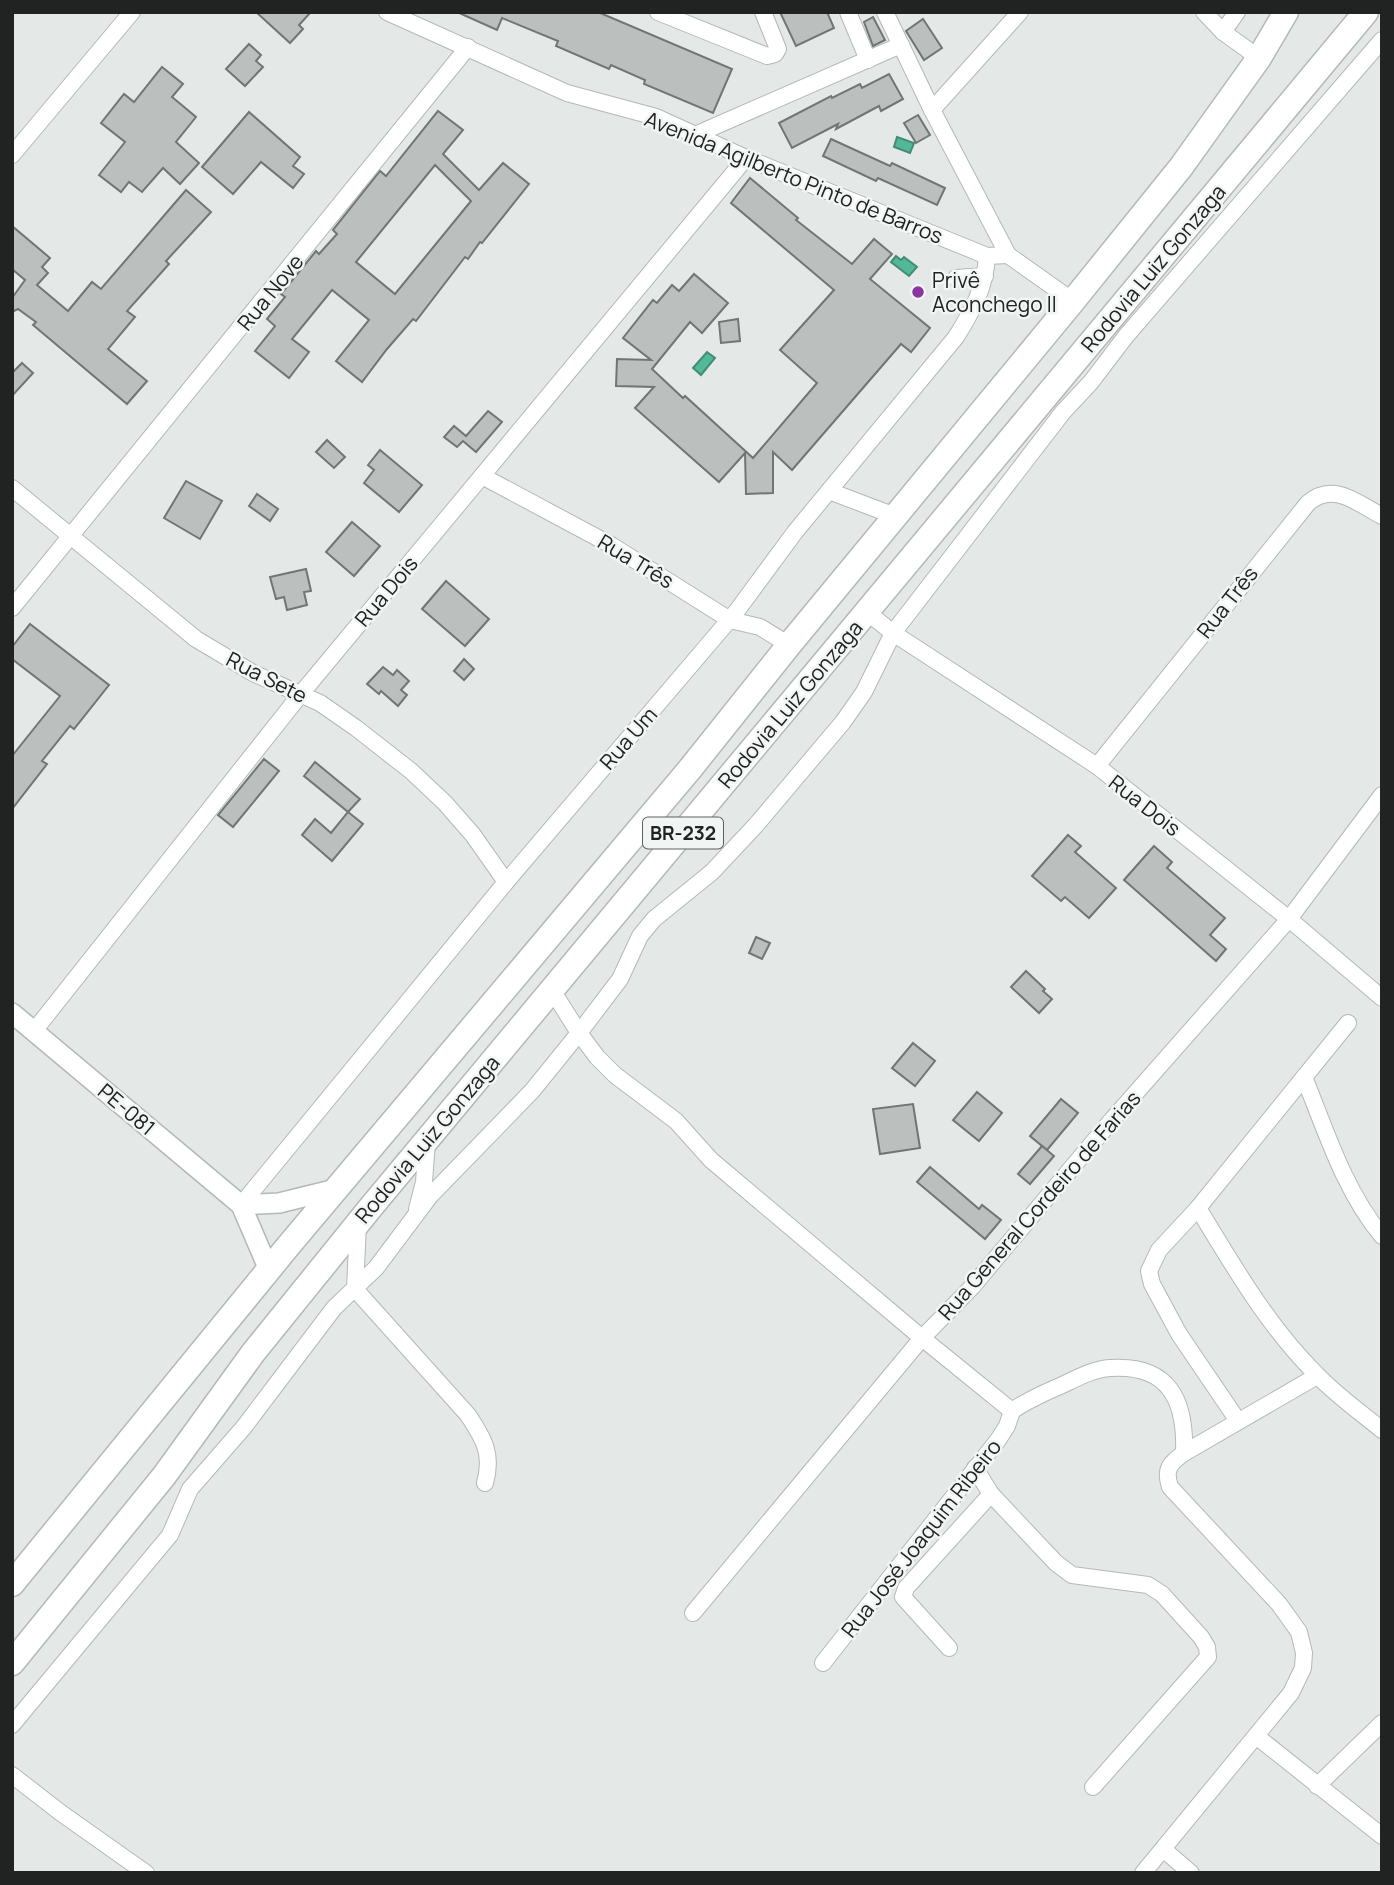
<svg xmlns="http://www.w3.org/2000/svg" width="1394" height="1885" font-family="Manrope,sans-serif">
<style>
.water{fill:#53b898;stroke:#448b75;stroke-width:2}
.building{fill:#bbbfbd;stroke:#717573;stroke-width:2;fill-rule:evenodd}
.lines{fill:none;stroke-linecap:round;stroke-linejoin:round}
.minor-casing{stroke:#b4b8b6;stroke-width:18}
.tertiary-casing{stroke:#b4b8b6;stroke-width:22}
.trunk-casing{stroke:#b4b8b6;stroke-width:27}
.minor{stroke:#fff;stroke-width:16}
.tertiary{stroke:#fff;stroke-width:19}
.trunk{stroke:#fff;stroke-width:24}
.poi-dot{fill:#8c34a0;stroke:#f1f5f4;stroke-width:2.5}
.labels{text-anchor:middle;dominant-baseline:central;stroke-width:5;stroke-linejoin:round;paint-order:stroke}
.shield{fill:#f1f5f4;stroke:#5f6161;stroke-width:2}
.shield-label{font-size:19px;font-weight:bold;fill:#212222}
.street-label{font-size:21px;fill:#212222;stroke:#f1f5f4}
.poi-label{font-size:21px;fill:#212222;stroke:#f1f5f4;text-anchor:start}
</style>
<rect width="100%" height="100%" fill="#e4e8e6"/>
<g class="water">
<polygon points="897,137 914,143 910,153 894,147"/>
<polygon points="896,256 901,260 904,257 917,267 909,276 891,262"/>
<polygon points="707,352 715,358 701,375 693,368"/>
</g>
<g class="building">
<polygon points="256,12 311,12 299,25 303,29 290,43"/>
<polygon points="457,12 598,12 732,69 713,113 644,84 645,80 611,65 609,69 556,46 558,41 502,18 497,30"/>
<polygon points="780,12 827,12 834,28 796,46"/>
<polygon points="873,17 885,40 873,46 864,22"/>
<polygon points="923,19 942,48 924,60 906,31"/>
<polygon points="249,44 261,55 256,61 263,67 245,86 226,69"/>
<polygon points="162,67 183,84 172,97 196,117 176,142 199,163 180,184 163,168 142,192 129,182 121,192 99,175 125,142 101,123 124,94 134,102"/>
<polygon points="889,74 903,99 881,111 879,106 836,129 838,124 792,148 779,123 831,96 832,98 860,84 862,88"/>
<path d="M438,111L463,130L443,154L479,190L503,163L529,184L482,243L480,242L468,259L465,257L416,321L413,319L387,349L362,382L336,361L369,320L332,290L292,339L309,352L289,378L255,351L275,326L267,319L285,297L281,294L316,251L319,254L337,234L333,230L380,171L386,176ZM435,165L471,201L395,294L356,262Z"/>
<polygon points="249,112 300,157 293,166 304,174 293,188 261,162 233,194 202,167"/>
<polygon points="918,115 930,135 916,143 904,123"/>
<polygon points="831,139 890,166 892,163 945,188 937,205 878,178 876,181 823,156"/>
<polygon points="750,178 798,218 796,220 852,264 874,239 892,254 870,279 930,328 911,352 901,344 792,470 773,452 773,493 746,494 745,453 719,482 635,408 654,387 616,386 617,359 651,360 623,338 653,300 657,303 672,285 679,291 694,274 728,303 702,333 690,322 652,369 683,398 685,396 753,458 817,383 780,350 834,290 731,203"/>
<polygon points="186,190 211,212 166,261 169,264 127,311 135,317 108,349 147,381 127,404 33,325 36,322 18,309 12,312 12,298 25,280 12,269 12,226 50,258 42,267 48,273 37,285 68,311 92,282 101,289"/>
<polygon points="738,319 740,341 721,343 719,322"/>
<polygon points="22,363 33,373 12,396 12,373"/>
<polygon points="488,411 502,422 476,452 463,441 457,447 444,437 454,426 466,436"/>
<polygon points="327,440 345,457 334,468 316,452"/>
<polygon points="380,450 422,485 399,512 364,483 374,470 368,465"/>
<polygon points="186,481 222,501 200,539 164,518"/>
<polygon points="257,494 278,509 270,521 249,506"/>
<polygon points="352,522 380,546 354,576 326,552"/>
<polygon points="306,569 311,591 304,592 307,605 287,610 284,597 276,599 270,577"/>
<polygon points="446,581 489,619 465,646 422,609"/>
<polygon points="30,624 109,685 74,729 70,726 42,761 47,764 12,809 12,756 60,696 12,659 12,647"/>
<polygon points="464,659 474,669 464,680 454,671"/>
<polygon points="383,667 393,675 397,670 409,681 401,690 407,695 398,706 381,691 379,694 367,684"/>
<polygon points="264,759 279,771 233,827 218,815"/>
<polygon points="315,762 360,799 348,812 363,824 332,861 302,835 315,819 331,833 348,812 304,776"/>
<polygon points="1068,835 1081,846 1075,852 1116,888 1089,918 1065,897 1061,901 1032,876"/>
<polygon points="1154,846 1172,862 1167,868 1225,918 1210,935 1226,949 1216,961 1124,880"/>
<polygon points="756,937 770,943 762,959 749,953"/>
<polygon points="1026,971 1045,989 1043,991 1052,999 1039,1013 1011,987"/>
<polygon points="913,1043 935,1061 915,1086 892,1068"/>
<polygon points="977,1092 1002,1113 979,1141 953,1120"/>
<polygon points="1061,1099 1078,1113 1047,1150 1030,1136"/>
<polygon points="913,1104 920,1148 880,1154 873,1109"/>
<polygon points="1042,1146 1054,1156 1030,1184 1018,1174"/>
<polygon points="930,1167 979,1209 982,1205 1001,1220 985,1239 917,1182"/>
</g>
<g class="lines">
<g class="minor-casing">
<g id="minor">
<polyline points="387,12 567,93 656,117 746,158 987,256 1008,255"/>
<polyline points="658,12 767,56 775,54 778,49 763,12"/>
<polyline points="848,12 868,60"/>
<polyline points="885,12 932,110 1008,255 1073,301"/>
<polyline points="1204,12 1223,32 1259,58"/>
<polyline points="1223,32 1237,12"/>
<polyline points="932,110 1020,12"/>
<polyline points="695,135 901,45"/>
<polyline points="12,155 132,12"/>
<polyline points="956,278 985,276"/>
<polyline points="482,476 611,545 730,620 760,627 789,645"/>
<polyline points="12,488 196,639 253,673 320,703 356,728 411,771 445,803 473,835 506,882"/>
<polyline points="829,491 895,516"/>
<polyline points="12,608 468,47"/>
<polyline points="867,612 893,633 1097,766 1289,919 1382,998"/>
<path d="M1097,766L1308,503C1333,481 1357,503 1382,516"/>
<path d="M552,990L579,1033L597,1057L615,1075L676,1121L711,1160L922,1338L1012,1411C1027,1400 1044,1393 1060,1386C1075,1379 1093,1369 1110,1368C1169,1364 1186,1400 1184,1453"/>
<polyline points="34,1031 300,695 746,158"/>
<path d="M1304,1077C1326,1131 1344,1190 1382,1236"/>
<path d="M241,1205L506,882L736,612L795,532L956,337C973,310 985,288 987,256"/>
<path d="M1198,1208C1234,1267 1267,1325 1316,1374C1336,1395 1360,1412 1382,1430"/>
<polyline points="417,1209 424,1182 427,1141"/>
<path d="M358,1224L355,1289L468,1415C484,1439 493,1454 485,1483"/>
<polyline points="1238,1421 1179,1334 1152,1284 1149,1271 1159,1250 1198,1208 1348,1023"/>
<polyline points="975,1468 991,1494 1056,1563 1072,1575 1148,1585 1162,1594 1201,1637 1207,1647 1208,1657 1093,1787"/>
<polyline points="693,1613 922,1338 972,1287 1111,1121 1289,919 1382,795"/>
<polyline points="949,1648 903,1597 906,1588 991,1494"/>
<polyline points="823,1663 998,1440 1007,1426 1012,1411"/>
<polyline points="12,1725 170,1535 190,1489 244,1427 334,1308 376,1268 430,1196 532,1091 579,1033 620,979 640,936 654,919 712,872 756,825 843,722 864,692 893,633 1063,412 1091,382 1126,336 1382,40"/>
<polyline points="1256,1736 1382,1836"/>
<polyline points="12,1775 61,1813 146,1873"/>
<polyline points="1317,1786 1382,1723"/>
<polyline points="1163,1849 1191,1873"/>
<path d="M1143,1873L1291,1693L1303,1668L1304,1653L1299,1632L1279,1604L1170,1487C1164,1469 1170,1463 1184,1453L1317,1376"/>
</g>
</g>
<g class="tertiary-casing">
<g id="tertiary">
<polyline points="12,1013 241,1205 269,1270"/>
<polyline points="241,1205 279,1203 336,1189"/>
</g>
</g>
<g class="trunk-casing">
<g id="trunk">
<polyline points="12,1584 289,1245 690,769 789,645 1073,301 1181,167 1259,58 1286,12"/>
<polyline points="12,1663 164,1476 253,1353 371,1207 1366,12"/>
</g>
</g>
<use href="#minor" class="minor"/>
<use href="#tertiary" class="tertiary"/>
<use href="#trunk" class="trunk"/>
</g>
<circle class="poi-dot" cx="918" cy="292" r="7"/>
<g class="labels">
<rect class="shield" x="643" y="817.5" width="80" height="31" rx="5"/>
<g class="shield-label">
<text x="683" y="833">BR-232</text>
</g>
<g class="street-label">
<text transform="translate(794 177) rotate(22)">Avenida Agilberto Pinto de Barros</text>
<text transform="translate(1153 268) rotate(-50)">Rodovia Luiz Gonzaga</text>
<text transform="translate(270 292) rotate(-51)">Rua Nove</text>
<text transform="translate(636 561) rotate(31)">Rua Três</text>
<text transform="translate(386 591) rotate(-50)">Rua Dois</text>
<text transform="translate(1227 602) rotate(-52)">Rua Três</text>
<text transform="translate(267 677) rotate(27)">Rua Sete</text>
<text transform="translate(790 704) rotate(-50)">Rodovia Luiz Gonzaga</text>
<text transform="translate(628 738) rotate(-49)">Rua Um</text>
<text transform="translate(1145 805) rotate(38)">Rua Dois</text>
<text transform="translate(127 1109) rotate(40)">PE-081</text>
<text transform="translate(427 1139) rotate(-50)">Rodovia Luiz Gonzaga</text>
<text transform="translate(1039 1205) rotate(-49)">Rua General Cordeiro de Farias</text>
<text transform="translate(921 1538) rotate(-52)">Rua José Joaquim Ribeiro</text>
</g>
<g class="poi-label">
<text x="932" y="280">Privê<tspan x="932" dy="24">Aconchego II</tspan></text>
</g>
</g>
<rect width="1394" height="1885" fill="none" stroke="#212222" stroke-width="28"/>
</svg>
